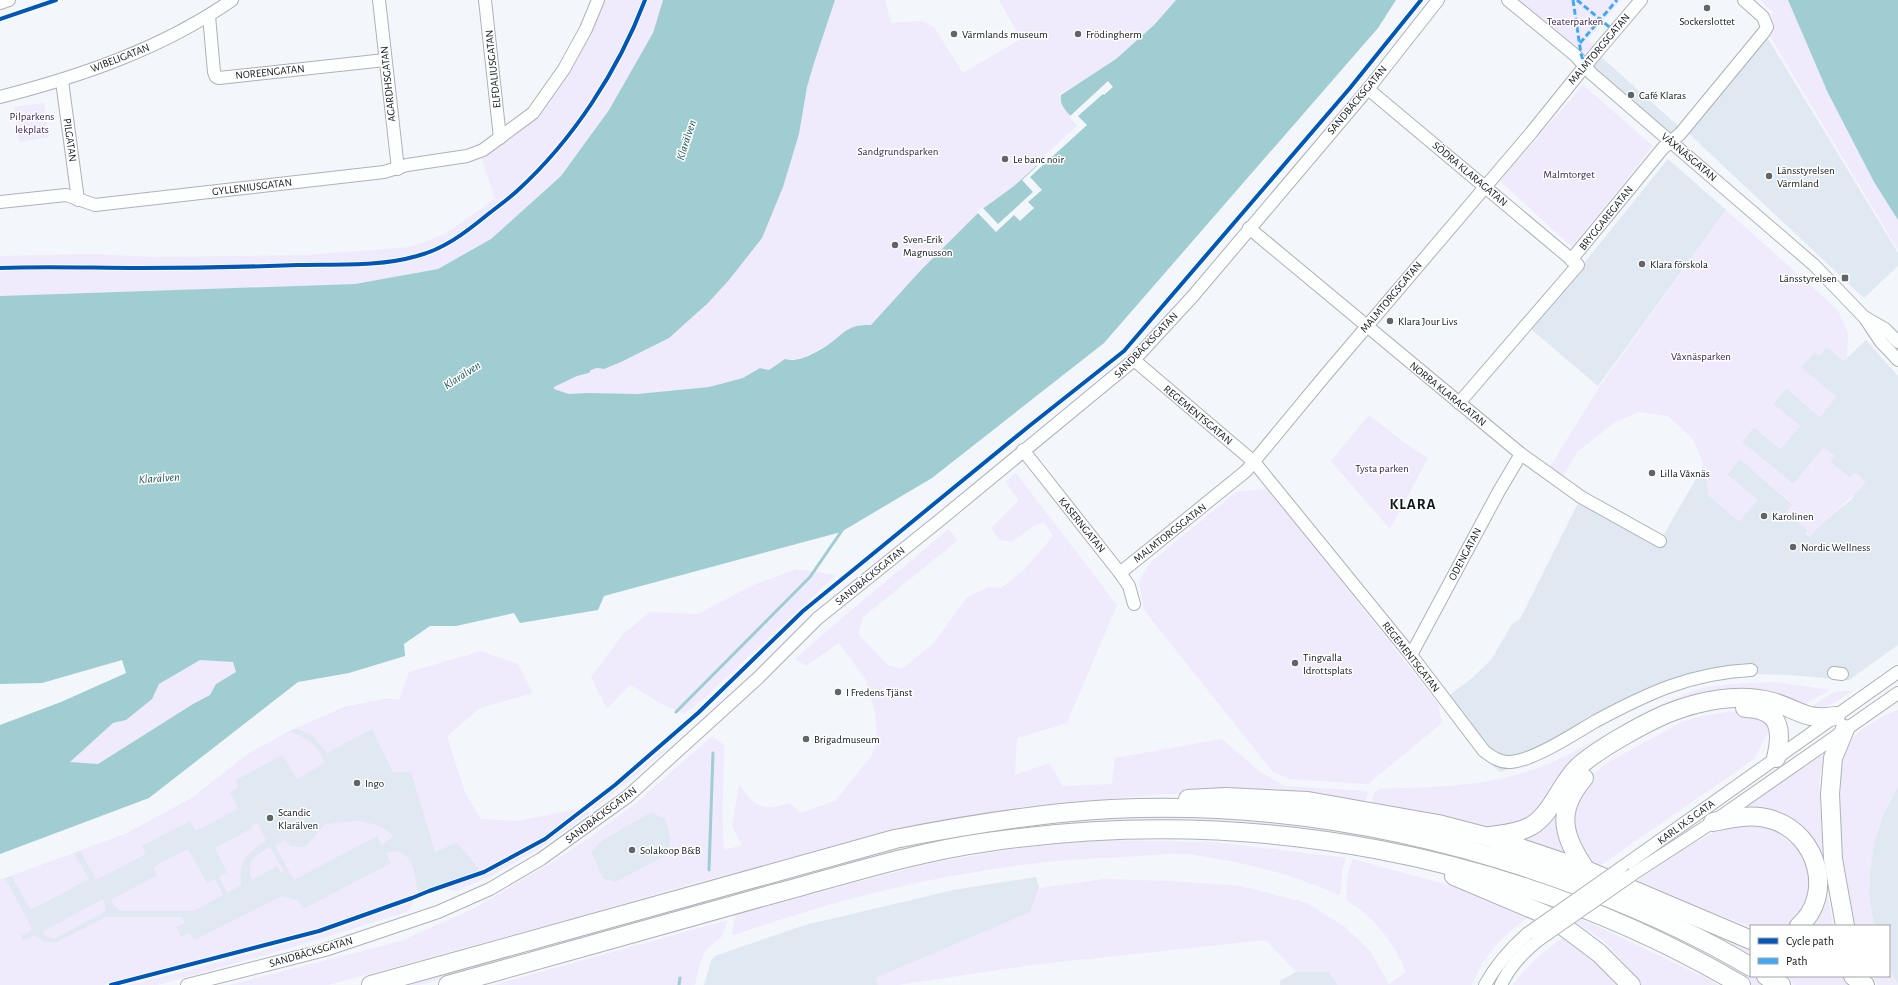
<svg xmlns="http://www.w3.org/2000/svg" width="1898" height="985" font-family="'Alegreya Sans',sans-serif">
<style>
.built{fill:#e0e8f2}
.green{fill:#efeafc;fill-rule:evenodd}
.water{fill:#9fcdd2;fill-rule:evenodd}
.pier{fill:#f3f6fa}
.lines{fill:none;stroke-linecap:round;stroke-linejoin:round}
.stream{stroke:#9fcdd2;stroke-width:3}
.minor-casing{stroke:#aeb2b6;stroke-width:14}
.highway-casing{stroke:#aeb2b6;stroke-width:20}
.minor{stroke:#fdfefe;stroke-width:12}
.highway{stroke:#fdfefe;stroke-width:18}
.minor-bridge-casing{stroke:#aeb2b6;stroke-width:14;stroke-linecap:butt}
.minor-bridge{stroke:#fdfefe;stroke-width:12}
.quiet{stroke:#3fa9f5;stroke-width:3;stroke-dasharray:6 3;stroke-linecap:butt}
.cycleway-casing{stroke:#fff;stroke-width:6}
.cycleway{stroke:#0057b8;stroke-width:4}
.poi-dot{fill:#61656a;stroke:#fff;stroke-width:1.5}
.labels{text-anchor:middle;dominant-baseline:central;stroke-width:3;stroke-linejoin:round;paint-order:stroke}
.park-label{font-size:11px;fill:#3c235a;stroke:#fff}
.poi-label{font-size:11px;fill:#12171d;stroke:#fff;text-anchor:start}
.street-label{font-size:11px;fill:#12171d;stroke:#fff}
.water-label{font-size:12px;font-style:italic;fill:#1e565a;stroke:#fff}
.district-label{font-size:15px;font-weight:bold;letter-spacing:1px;fill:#12171d;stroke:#fff}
</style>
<rect width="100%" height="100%" fill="#f3f6fa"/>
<g class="built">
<polygon points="1764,32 1898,253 1898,266 1864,298 1684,129"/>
<polygon points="1598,54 1678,126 1666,139 1586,68"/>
<polygon points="1668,159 1726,210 1598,386 1531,329"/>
<polygon points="1866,340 1898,376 1898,645 1849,680 1789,675 1746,674 1692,682 1647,701 1543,757 1500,772 1487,760 1444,699 1471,679 1491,660 1512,624 1520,619 1581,497 1660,541 1704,465 1709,496 1740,459 1793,505 1792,517 1808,530 1810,536 1820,525 1853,498 1855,472 1850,478 1830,462 1793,484 1742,442 1754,427 1780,449 1800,426 1773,404 1786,388 1820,417 1836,397 1801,367 1814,352 1827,347 1844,361"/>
<polygon points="385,699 399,700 435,852 457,842 481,871 304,932 49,955 24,945 0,886 0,880 126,834 192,798 248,754 290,731 345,707"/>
<polygon points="1898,787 1898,984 1889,967 1889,926 1874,926 1869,895 1870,870 1874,844 1883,815"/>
<polygon points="651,812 666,819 671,840 667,855 616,882 603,879 591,852 601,841"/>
<polygon points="1036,877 1039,888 1031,912 876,978 878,985 704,985 711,961 715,956 805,925 954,890"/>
<polygon points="1296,972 1329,972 1338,985 1280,985 1280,981"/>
</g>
<g class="green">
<polygon points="605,0 663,0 653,33 609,110 561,176 491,239 438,269 355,284 0,296 0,256 93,254 153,257 305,255 411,247 445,234 495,199 481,157 520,131 573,61"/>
<path d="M835,0H885L891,23L921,21L934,27L963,73L1021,39L999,0H1176C1157,21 1137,44 1114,60C1097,73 1078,83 1059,94L1060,100L1080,126L1014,186L981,210L871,325H862L848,329L831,343L806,356L778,363L769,370L743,378L709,387L637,394L616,395L587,393L569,394L554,389V386L577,376L585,375L597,368L604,369L621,362L669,338L708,303L729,280L762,238L783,187L799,134L807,87L814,63Z"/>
<polygon points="1517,0 1621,0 1588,39 1594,45 1584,55"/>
<polygon points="1760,0 1788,0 1828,93 1874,182 1898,220 1898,250 1768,33 1773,12"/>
<polygon points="1583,85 1653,146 1572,247 1500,181"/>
<polygon points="44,103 49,137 19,142 14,107"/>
<path d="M1726,210L1838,310L1848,334L1847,358L1844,361L1827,347L1819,356L1813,352L1801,367L1836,397L1820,417L1786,388L1773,404L1800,426L1780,449L1754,427L1742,442L1793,484L1824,447L1835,456L1830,462L1849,478L1855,472L1866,482C1849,502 1827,516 1810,537L1805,533L1808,530L1793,517L1789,521L1783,516L1793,504L1740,459L1727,474L1758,500L1739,522L1709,496L1704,465L1692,438L1668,416L1639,412L1614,423L1577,452L1561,480L1546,473L1600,386Z"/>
<polygon points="1369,415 1406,444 1428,458 1390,529 1331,461"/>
<path d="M1016,473L1117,605L1067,723L1017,738L1015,775L1049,763L1063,786L1112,784L1115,758L1222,739L1259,771L1284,786L1366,791L1368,793L1365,801L1321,795L1244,793L1163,794L1012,808L916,827L690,884L571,919L328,985H229L401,941L475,908L554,861L589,838L635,804L712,736L724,745C724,780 721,815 724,850L742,845L732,826L739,784C755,807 762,812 790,803L800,813L835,801L872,755L877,740L875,712L866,680L839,643L806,666L795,659L843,617L949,529L957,541L863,617L858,634L888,665L902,669L934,643L967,597L988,587L1001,588L1024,570L1053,536L1044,522L1032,527L1012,542L999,540L991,528L1019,500L1005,482ZM651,812L666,819L671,840L667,855L616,882L603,879L591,852L601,841Z"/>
<polygon points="1268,488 1438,704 1442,723 1368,784 1290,779 1273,772 1144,610 1139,582 1150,563 1236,492"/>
<polygon points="796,569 836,575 702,700 684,714 660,703 630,685 607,709 591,677 623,634 650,612 698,614 753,585"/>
<path d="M481,651L518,664L533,693L480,708L447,736L465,793L481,819L517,821L582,808L540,839L481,871L457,842L435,852L411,772H393L372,729L327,753L314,737L296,728C329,714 363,697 399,700L409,672Z"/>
<polygon points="200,660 233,662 236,672 216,684 210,695 193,704 98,764 70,762 113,723 126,720 151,699 159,684"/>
<path d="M1775,682L1830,690L1810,701L1802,709L1744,694L1622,733L1535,813L1518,824L1490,827L1371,802L1375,792L1379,789C1431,787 1483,787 1532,770C1579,754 1620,723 1665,703C1679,697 1693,689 1708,687C1729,683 1753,683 1775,682Z"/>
<polygon points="1842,691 1853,691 1824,709 1811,707 1833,693"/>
<path d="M1897,710L1898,712V787L1883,815L1874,844L1870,870L1869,895L1874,926H1852C1843,882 1825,788 1846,748C1856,730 1878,719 1897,710Z"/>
<polygon points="1728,712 1744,712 1761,715 1773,729 1769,731 1754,759 1595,869 1579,853 1571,807 1592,776 1605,764 1682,722 1702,716"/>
<path d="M290,731C309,740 317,743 325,763L297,779L282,755L236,780L238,787L230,792L238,809L196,831L190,821L142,846L146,854L96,880L80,850L126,834L192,798L248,754Z"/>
<polygon points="667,747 669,748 593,810 591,808"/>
<polygon points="1824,754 1819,783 1824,861 1815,847 1739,811"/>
<polygon points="1567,783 1570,860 1517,840"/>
<polygon points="587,811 590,813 540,848 489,877 456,891 442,888 484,874 528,852"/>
<polygon points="1190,814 1261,818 1394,839 1464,856 1566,889 1560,894 1264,826 1189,821 1071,825 767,887 419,985 396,985 911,841 1019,823"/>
<path d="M355,821C369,823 383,824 393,836L382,846L377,836L294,880L275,846L285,840L290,846L305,847L325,824Z"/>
<polygon points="1754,821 1787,833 1812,867 1809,903 1792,925 1751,927 1634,883 1687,847 1720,829"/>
<path d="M258,823L266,841C245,855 240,859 241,885L228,893L219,877L227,872L215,848L252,828L251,826Z"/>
<path d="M1094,840L1214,842L1346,858L1342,871L1341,891L1340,894L1338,895C1292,874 1245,862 1194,855C1174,852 1144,856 1123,857C990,861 859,891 734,935L732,933L736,914L930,863L1013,849Z"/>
<path d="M270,847L284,871L281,873L277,866L252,880C245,860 254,857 270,847Z"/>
<polygon points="188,849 207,883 215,879 223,895 194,911 122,911 114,906 111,900 157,875 153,867"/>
<path d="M395,851C415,853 415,877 418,893L304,932L103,985H0V880L5,878L32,928L30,932L20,936L22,941L34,935L45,942H57L105,917H182L185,923L176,927L181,937L190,933L194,940L282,896L298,900L303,909L391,863L386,853Z"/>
<polygon points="74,853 89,879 31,910 11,876"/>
<path d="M1353,859L1466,890L1531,914C1502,938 1487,949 1472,985H1338L1329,972H1296L1266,940L1031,965L898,985H878L876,978L1030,912L1039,888L1104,879L1171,881L1241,886L1307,903L1345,927L1370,951L1389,984L1406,972C1394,943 1374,916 1346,900L1347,876Z"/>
<polygon points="1827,890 1833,926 1810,926 1816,920"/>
<polygon points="103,899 106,911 54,939 45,936 42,932"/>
<polygon points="415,901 407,912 287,949 157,985 127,985 186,971 325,933"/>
<polygon points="1605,903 1749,974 1766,985 1753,985 1738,976 1598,908"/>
<polygon points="1582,919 1708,979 1718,985 1641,985 1634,974 1603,940 1576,923"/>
<polygon points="1692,919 1751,944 1751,958 1708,933"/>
<polygon points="728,920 722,936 705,951 699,967 695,985 494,985"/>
<path d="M1564,937C1584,951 1603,964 1617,985H1513C1527,965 1544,951 1564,937Z"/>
<polygon points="1889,967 1898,985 1878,985 1873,976 1889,976"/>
<polygon points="1781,976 1841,976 1854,985 1796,985"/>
</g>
<g class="water">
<path d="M663,0H835L814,63L807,87L799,134L783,187L762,238L729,280L708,303L669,338L621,362L604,369L597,368L591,370L589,373L577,376L554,387V389L569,394L587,393L637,394L709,387L743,378L760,368L769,370L785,359C798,364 821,350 832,342C837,338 843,332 849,329C856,325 863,325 871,325L922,269L981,210L1014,186L1080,126C1073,117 1058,107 1061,95L1116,59L1154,25L1176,0H1396L1378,28L1104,343L932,478L841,532L604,596L598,610L520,623L514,613L456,626H430L404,644L405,656L349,673L298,682L149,798L0,854V725L61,702L126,673L122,660L42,683L0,684V296L355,284L438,269L491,239L561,176L609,110L653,33ZM200,660L233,662L236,672L216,684L210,695L193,704L98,764L70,762L113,723L126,720L152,699L159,684Z"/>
<polygon points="1788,0 1898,0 1898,220 1874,182 1828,93"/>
</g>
<polygon class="pier" points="1108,81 1113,87 1104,95 1103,94 1078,116 1087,125 1030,177 1042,190 1028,202 1034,208 1020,221 1014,215 996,232 977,212 982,207 998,224 1033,192 1022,180 1037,166 1035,164 1077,126 1069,117"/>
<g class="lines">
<g class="stream">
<polyline points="676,712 810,577 843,529"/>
<polyline points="709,870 713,753"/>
<polyline points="679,985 680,978"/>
</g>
<g class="minor-casing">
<g id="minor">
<polyline points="379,0 398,169"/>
<polyline points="485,0 500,138"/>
<polyline points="1508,0 1575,55 1592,74 1814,265 1865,318 1881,342 1898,360"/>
<polyline points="0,3 9,0"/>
<polyline points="209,16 214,72 216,77 219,78 385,60"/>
<polyline points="62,81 78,200"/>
<polyline points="1368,89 1578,265 1459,403"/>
<path d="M0,97C82,76 163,48 232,0"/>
<polyline points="0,202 66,195 95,205 384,172 407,165 467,156 483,150 533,113 564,69 586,29 598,0"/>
<polyline points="1249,228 1521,454 1581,497 1660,541"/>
<polyline points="1571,260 1663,148 1680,134 1764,32 1767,27 1763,17 1744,0"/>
<polyline points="1866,318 1885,329 1898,342"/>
<path d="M1134,360L1254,462L1411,655L1484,751C1492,757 1500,763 1511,762C1535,760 1575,733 1596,721C1648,693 1691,673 1751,670"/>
<polyline points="1023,450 1120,573 1129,586 1134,604"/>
<polyline points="1120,573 1246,471 1323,378 1531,133 1585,66 1641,0"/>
<polyline points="1411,655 1499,491 1521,454"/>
<polyline points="1834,673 1842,674"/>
<polyline points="1621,868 1898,672"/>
<polyline points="1633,874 1713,822 1898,693"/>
<polyline points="187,985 325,950 438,912 490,889 541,859 627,797 758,678 818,618 940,520 1134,360 1193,296 1368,89 1438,0"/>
<path d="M1485,985C1496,965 1510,949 1527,934"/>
<path d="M1501,985C1509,967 1522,954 1537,941"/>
</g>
</g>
<g class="highway-casing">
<g id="highway">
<path d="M1745,708C1780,709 1783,729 1776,758"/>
<path d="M1584,778C1555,811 1563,837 1586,870"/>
<polyline points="1188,799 1226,797 1308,801 1438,824 1488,837 1586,870 1751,940"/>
<path d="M1713,822C1733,818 1753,813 1773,820C1817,834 1835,894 1799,926"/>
<path d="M1490,836C1504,834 1519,833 1531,826C1551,815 1561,783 1578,767C1598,749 1641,725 1666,714C1698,701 1739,692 1773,702C1800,710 1805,721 1836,716"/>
<polyline points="1454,876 1551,917 1599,953 1631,985"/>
<polyline points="1845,926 1833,859 1830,794 1833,758 1845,729"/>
<polyline points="1766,976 1781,985"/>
<polyline points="1853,976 1865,985"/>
<path d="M371,985L895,839C966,825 1038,813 1111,809C1276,801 1440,832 1594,892C1648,913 1701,937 1751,967"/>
<path d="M448,985C557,955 664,924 773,894C844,875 915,852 988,842C1247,804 1515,852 1741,985"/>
</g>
</g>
<use href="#minor" class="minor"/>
<use href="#highway" class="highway"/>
<g class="minor-bridge-casing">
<g id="minor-bridge">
<polyline points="1527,934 1621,868"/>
<polyline points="1537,941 1633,874"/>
</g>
</g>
<use href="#minor-bridge" class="minor-bridge"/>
<g class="quiet">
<polyline points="1573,0 1581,54 1585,66"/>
<polyline points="1577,0 1614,31"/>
<polyline points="1580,43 1617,0"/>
</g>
<g class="cycleway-casing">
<g id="cycleway">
<polyline points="0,19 56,0"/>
<path d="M0,268C47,266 93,268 139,268C192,268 245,267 298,265C337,264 379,267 417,256C444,249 465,233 487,215C497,207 507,200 517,191C573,140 618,71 645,0"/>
<polyline points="111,985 319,931 412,898 429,891 484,872 545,839 615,785 698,713 803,611 1028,427 1124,351 1350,88 1421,0"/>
</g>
</g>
<use href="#cycleway" class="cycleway"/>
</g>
<g class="poi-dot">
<circle cx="1707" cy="8" r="4"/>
<circle cx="954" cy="34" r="4"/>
<circle cx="1078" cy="34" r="4"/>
<circle cx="1631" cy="95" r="4"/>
<circle cx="1005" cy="159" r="4"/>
<circle cx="1769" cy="176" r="4"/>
<circle cx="895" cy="245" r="4"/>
<circle cx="1642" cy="264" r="4"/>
<rect x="1841" y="274" width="8" height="8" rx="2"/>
<circle cx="1390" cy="321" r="4"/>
<circle cx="1652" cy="473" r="4"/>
<circle cx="1764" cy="516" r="4"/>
<circle cx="1793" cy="547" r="4"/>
<circle cx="1295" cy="663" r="4"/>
<circle cx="838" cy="692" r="4"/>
<circle cx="806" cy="739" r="4"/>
<circle cx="357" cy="783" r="4"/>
<circle cx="270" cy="818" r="4"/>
<circle cx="632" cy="850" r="4"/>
</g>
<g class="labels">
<g class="park-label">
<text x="1575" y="21">Teaterparken</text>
<text x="32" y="116">Pilparkens<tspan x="32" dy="13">lekplats</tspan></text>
<text x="898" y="151">Sandgrundsparken</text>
<text x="1569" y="174">Malmtorget</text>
<text x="1701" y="356">Våxnäsparken</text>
<text x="1382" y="468">Tysta parken</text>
</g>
<g class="poi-label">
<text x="1707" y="21" text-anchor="middle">Sockerslottet</text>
<text x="962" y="34">Värmlands museum</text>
<text x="1086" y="34">Frödingherm</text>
<text x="1639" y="95">Café Klaras</text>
<text x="1013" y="159">Le banc noir</text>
<text x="1777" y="170">Länsstyrelsen<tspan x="1777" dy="13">Värmland</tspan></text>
<text x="903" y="239">Sven-Erik<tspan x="903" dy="13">Magnusson</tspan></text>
<text x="1650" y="264">Klara förskola</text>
<text x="1837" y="278" text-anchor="end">Länsstyrelsen</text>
<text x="1398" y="321">Klara Jour Livs</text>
<text x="1660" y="473">Lilla Våxnäs</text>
<text x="1772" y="516">Karolinen</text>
<text x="1801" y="547">Nordic Wellness</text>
<text x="1303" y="657">Tingvalla<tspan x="1303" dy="13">Idrottsplats</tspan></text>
<text x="846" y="692">I Fredens Tjänst</text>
<text x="814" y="739">Brigadmuseum</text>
<text x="365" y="783">Ingo</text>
<text x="278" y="812">Scandic<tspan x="278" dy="13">Klarälven</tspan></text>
<text x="640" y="850">Solakoop B&amp;B</text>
</g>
<g class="street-label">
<text transform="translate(1599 49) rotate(-50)">MALMTORGSGATAN</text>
<text transform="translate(120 58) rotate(-21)">WIBELIGATAN</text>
<text transform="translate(493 69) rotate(-96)">ELFDALIUSGATAN</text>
<text transform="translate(270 72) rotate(-6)">NOREENGATAN</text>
<text transform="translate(388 84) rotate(-96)">AGARDHSGATAN</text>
<text transform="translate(1357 100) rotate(-50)">SANDBÄCKSGATAN</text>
<text transform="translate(70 140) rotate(82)">PILGATAN</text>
<text transform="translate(1689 157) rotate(40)">VÅXNÄSGATAN</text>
<text transform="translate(1470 174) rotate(40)">SÖDRA KLARAGATAN</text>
<text transform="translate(252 187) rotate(-7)">GYLLENIUSGATAN</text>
<text transform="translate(1606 218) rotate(-51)">BRYGGAREGATAN</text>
<text transform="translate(1391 297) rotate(-50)">MALMTORGSGATAN</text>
<text transform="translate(1146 345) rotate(-46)">SANDBÄCKSGATAN</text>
<text transform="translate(1448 394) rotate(39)">NORRA KLARAGATAN</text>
<text transform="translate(1198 415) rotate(40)">REGEMENTSGATAN</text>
<text transform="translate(1082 525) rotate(51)">KASERNGATAN</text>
<text transform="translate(1170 533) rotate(-38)">MALMTORGSGATAN</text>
<text transform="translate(1465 554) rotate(-62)">ODENGATAN</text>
<text transform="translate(870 576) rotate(-39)">SANDBÄCKSGATAN</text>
<text transform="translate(1411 657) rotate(52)">REGEMENTSGATAN</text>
<text transform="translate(601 815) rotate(-37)">SANDBÄCKSGATAN</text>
<text transform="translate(1686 822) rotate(-36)">KARL IX:S GATA</text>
<text transform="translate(311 952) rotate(-16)">SANDBÄCKSGATAN</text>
</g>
<g class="water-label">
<text transform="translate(686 140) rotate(-72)">Klarälven</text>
<text transform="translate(462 375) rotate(-33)">Klarälven</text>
<text transform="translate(159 478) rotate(-4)">Klarälven</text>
</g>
<g class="district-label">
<text x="1413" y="504">KLARA</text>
</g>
</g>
<rect x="1750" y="925" width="140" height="52" fill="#ffffff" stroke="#a0a2a5"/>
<rect x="1758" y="938" width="20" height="6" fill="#0057b8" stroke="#a0a2a5"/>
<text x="1786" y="945" font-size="12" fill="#12171d">Cycle path</text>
<rect x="1758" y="958" width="20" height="6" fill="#3fa9f5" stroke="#a0a2a5"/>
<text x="1786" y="965" font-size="12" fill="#12171d">Path</text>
</svg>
